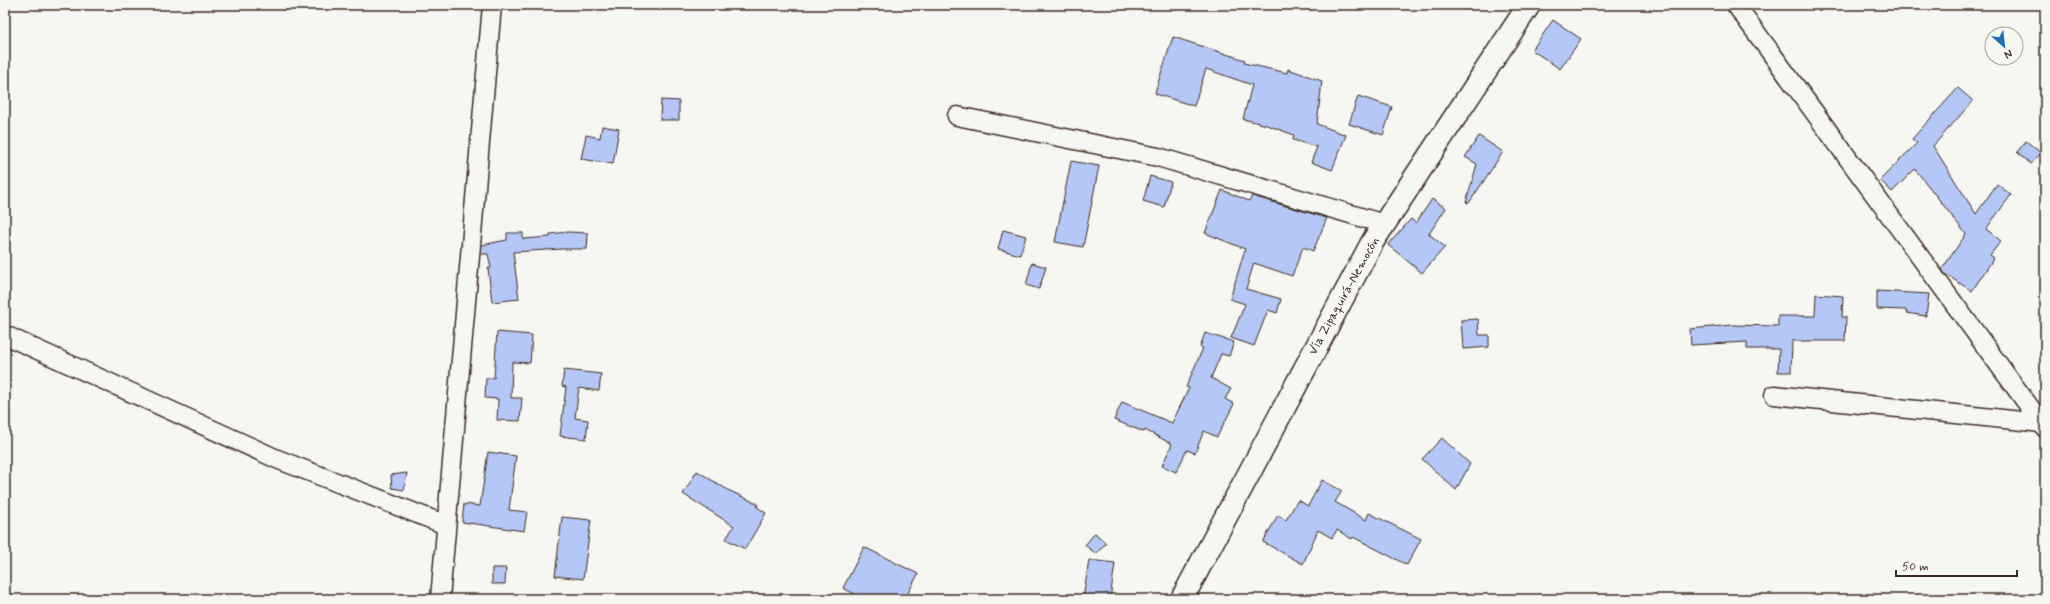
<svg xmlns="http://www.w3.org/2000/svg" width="2050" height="604" font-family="Mynerve,sans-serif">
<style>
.building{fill:#b4c7f6;stroke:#3b2a1e}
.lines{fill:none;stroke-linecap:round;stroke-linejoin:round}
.minor-casing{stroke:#3b2a1e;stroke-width:21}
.major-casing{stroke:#3b2a1e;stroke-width:25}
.minor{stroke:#f6f6f2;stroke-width:18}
.major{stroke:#f6f6f2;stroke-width:22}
.labels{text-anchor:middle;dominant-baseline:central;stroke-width:3;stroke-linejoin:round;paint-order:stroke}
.street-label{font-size:13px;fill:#3b2a1e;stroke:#f6f6f2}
</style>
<rect width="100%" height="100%" fill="#f6f6f2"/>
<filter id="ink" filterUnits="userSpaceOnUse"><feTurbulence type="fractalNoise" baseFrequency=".025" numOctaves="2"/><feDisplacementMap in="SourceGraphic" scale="8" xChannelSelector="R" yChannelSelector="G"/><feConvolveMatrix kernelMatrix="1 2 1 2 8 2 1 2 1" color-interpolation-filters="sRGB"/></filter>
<g filter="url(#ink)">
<g class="building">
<polygon points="1553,20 1581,39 1560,69 1532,50"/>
<polygon points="1173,37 1245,60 1244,63 1287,73 1288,69 1322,81 1317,124 1346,135 1332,170 1311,162 1317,147 1293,140 1294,135 1267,125 1243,119 1252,85 1206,69 1194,106 1156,94 1155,92"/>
<polygon points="1958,88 1973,101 1933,146 1976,214 1997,184 2011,195 1986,229 2001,241 1990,255 1994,258 1972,291 1945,274 1942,269 1966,234 1915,169 1892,192 1880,180 1917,143 1912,139"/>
<polygon points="1358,96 1392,107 1383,135 1349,124"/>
<polygon points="661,100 679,101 679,120 660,120"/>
<polygon points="602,126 619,129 613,164 581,159 586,135 600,138"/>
<polygon points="1479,136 1503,152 1469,203 1466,202 1477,164 1465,157"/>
<polygon points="2026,141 2041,153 2031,164 2017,152"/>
<polygon points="1071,161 1099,166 1083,247 1055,242"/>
<polygon points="1150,176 1171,182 1164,207 1143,201"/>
<polygon points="1222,190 1249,201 1252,196 1327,218 1313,251 1303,247 1292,276 1254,263 1246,289 1281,299 1277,313 1268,310 1254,346 1231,338 1245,304 1230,299 1245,249 1205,233"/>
<polygon points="1432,199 1446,208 1429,234 1445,247 1422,273 1388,245 1411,219 1416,223"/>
<polygon points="1003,230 1026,236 1020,255 998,249"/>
<polygon points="568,232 588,233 587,249 562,249 513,252 519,299 492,302 488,268 491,268 488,254 481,254 482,245 507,240 507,233 523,233 523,239 550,237 550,234"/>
<polygon points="1032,263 1046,267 1039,289 1026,285"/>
<polygon points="1877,291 1929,294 1926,316 1906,313 1906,310 1877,309"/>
<polygon points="1816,294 1843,296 1842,317 1846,317 1845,341 1792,341 1791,372 1778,372 1779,349 1747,349 1747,342 1691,345 1690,329 1732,325 1778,326 1778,316 1815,316"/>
<polygon points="1478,319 1479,335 1489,335 1489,347 1463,349 1461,320"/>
<polygon points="497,332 532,335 530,363 512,362 511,398 522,398 520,421 497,420 498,399 485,398 486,378 494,378"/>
<polygon points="1205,333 1234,342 1229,356 1221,354 1211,378 1231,389 1225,399 1234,404 1217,437 1204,431 1195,453 1187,450 1176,472 1162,466 1172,444 1145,430 1144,432 1114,420 1122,402 1172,423 1189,388 1186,387 1203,348 1200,347"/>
<polygon points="564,370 601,374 599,391 579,388 575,418 588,420 586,439 560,436 566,387 562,386"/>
<polygon points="1442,438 1470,464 1456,490 1422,459"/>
<polygon points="488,452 516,456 509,510 527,512 524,531 462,522 464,504 480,506"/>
<polygon points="697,471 728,490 758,504 757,507 766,513 745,549 726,539 734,526 683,494"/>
<polygon points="407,473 404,490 392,488 391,475"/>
<polygon points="1322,480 1342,491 1335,502 1366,520 1369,513 1421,539 1407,565 1353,537 1352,539 1337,530 1332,538 1318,530 1303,564 1263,542 1278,515 1286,520 1298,500 1308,506"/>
<polygon points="562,517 591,520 583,579 555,576"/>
<polygon points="1095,533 1106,543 1096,554 1085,545"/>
<polygon points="864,547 918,574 905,599 864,599 843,588"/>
<polygon points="1089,560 1115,563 1110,599 1083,599"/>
<polygon points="492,568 506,568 505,584 492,584"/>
</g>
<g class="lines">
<g class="minor-casing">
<g id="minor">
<polyline points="1736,5 2045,428"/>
<polyline points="957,116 1158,157 1384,224"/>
<polyline points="5,335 277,459 446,525"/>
<polyline points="1774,395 2041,423"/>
<polyline points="440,599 492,5"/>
</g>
</g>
<g class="major-casing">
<polyline id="major" points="1182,599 1373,241 1529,5"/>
</g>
<use href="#minor" class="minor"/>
<use href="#major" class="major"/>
</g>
</g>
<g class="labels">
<g class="street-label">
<text transform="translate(1344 296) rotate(-61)">Vía Zipaquirá-Nemocón</text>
</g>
</g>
<rect width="2050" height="604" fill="none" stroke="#f6f6f2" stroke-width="20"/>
<rect x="10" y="10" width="2030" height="584" fill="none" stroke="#3b2a1e" stroke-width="1.5" filter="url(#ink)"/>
<g transform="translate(2004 46) rotate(152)"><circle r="19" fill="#f6f6f2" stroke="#aba49d"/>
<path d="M0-3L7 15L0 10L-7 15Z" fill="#1f6fb2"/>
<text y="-6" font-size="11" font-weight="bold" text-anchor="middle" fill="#3b2a1e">N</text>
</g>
<path d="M1896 570v6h121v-6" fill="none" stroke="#3b2a1e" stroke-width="2"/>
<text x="1902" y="570" font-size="12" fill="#3b2a1e" stroke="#f6f6f2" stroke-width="3" paint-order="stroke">50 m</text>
</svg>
